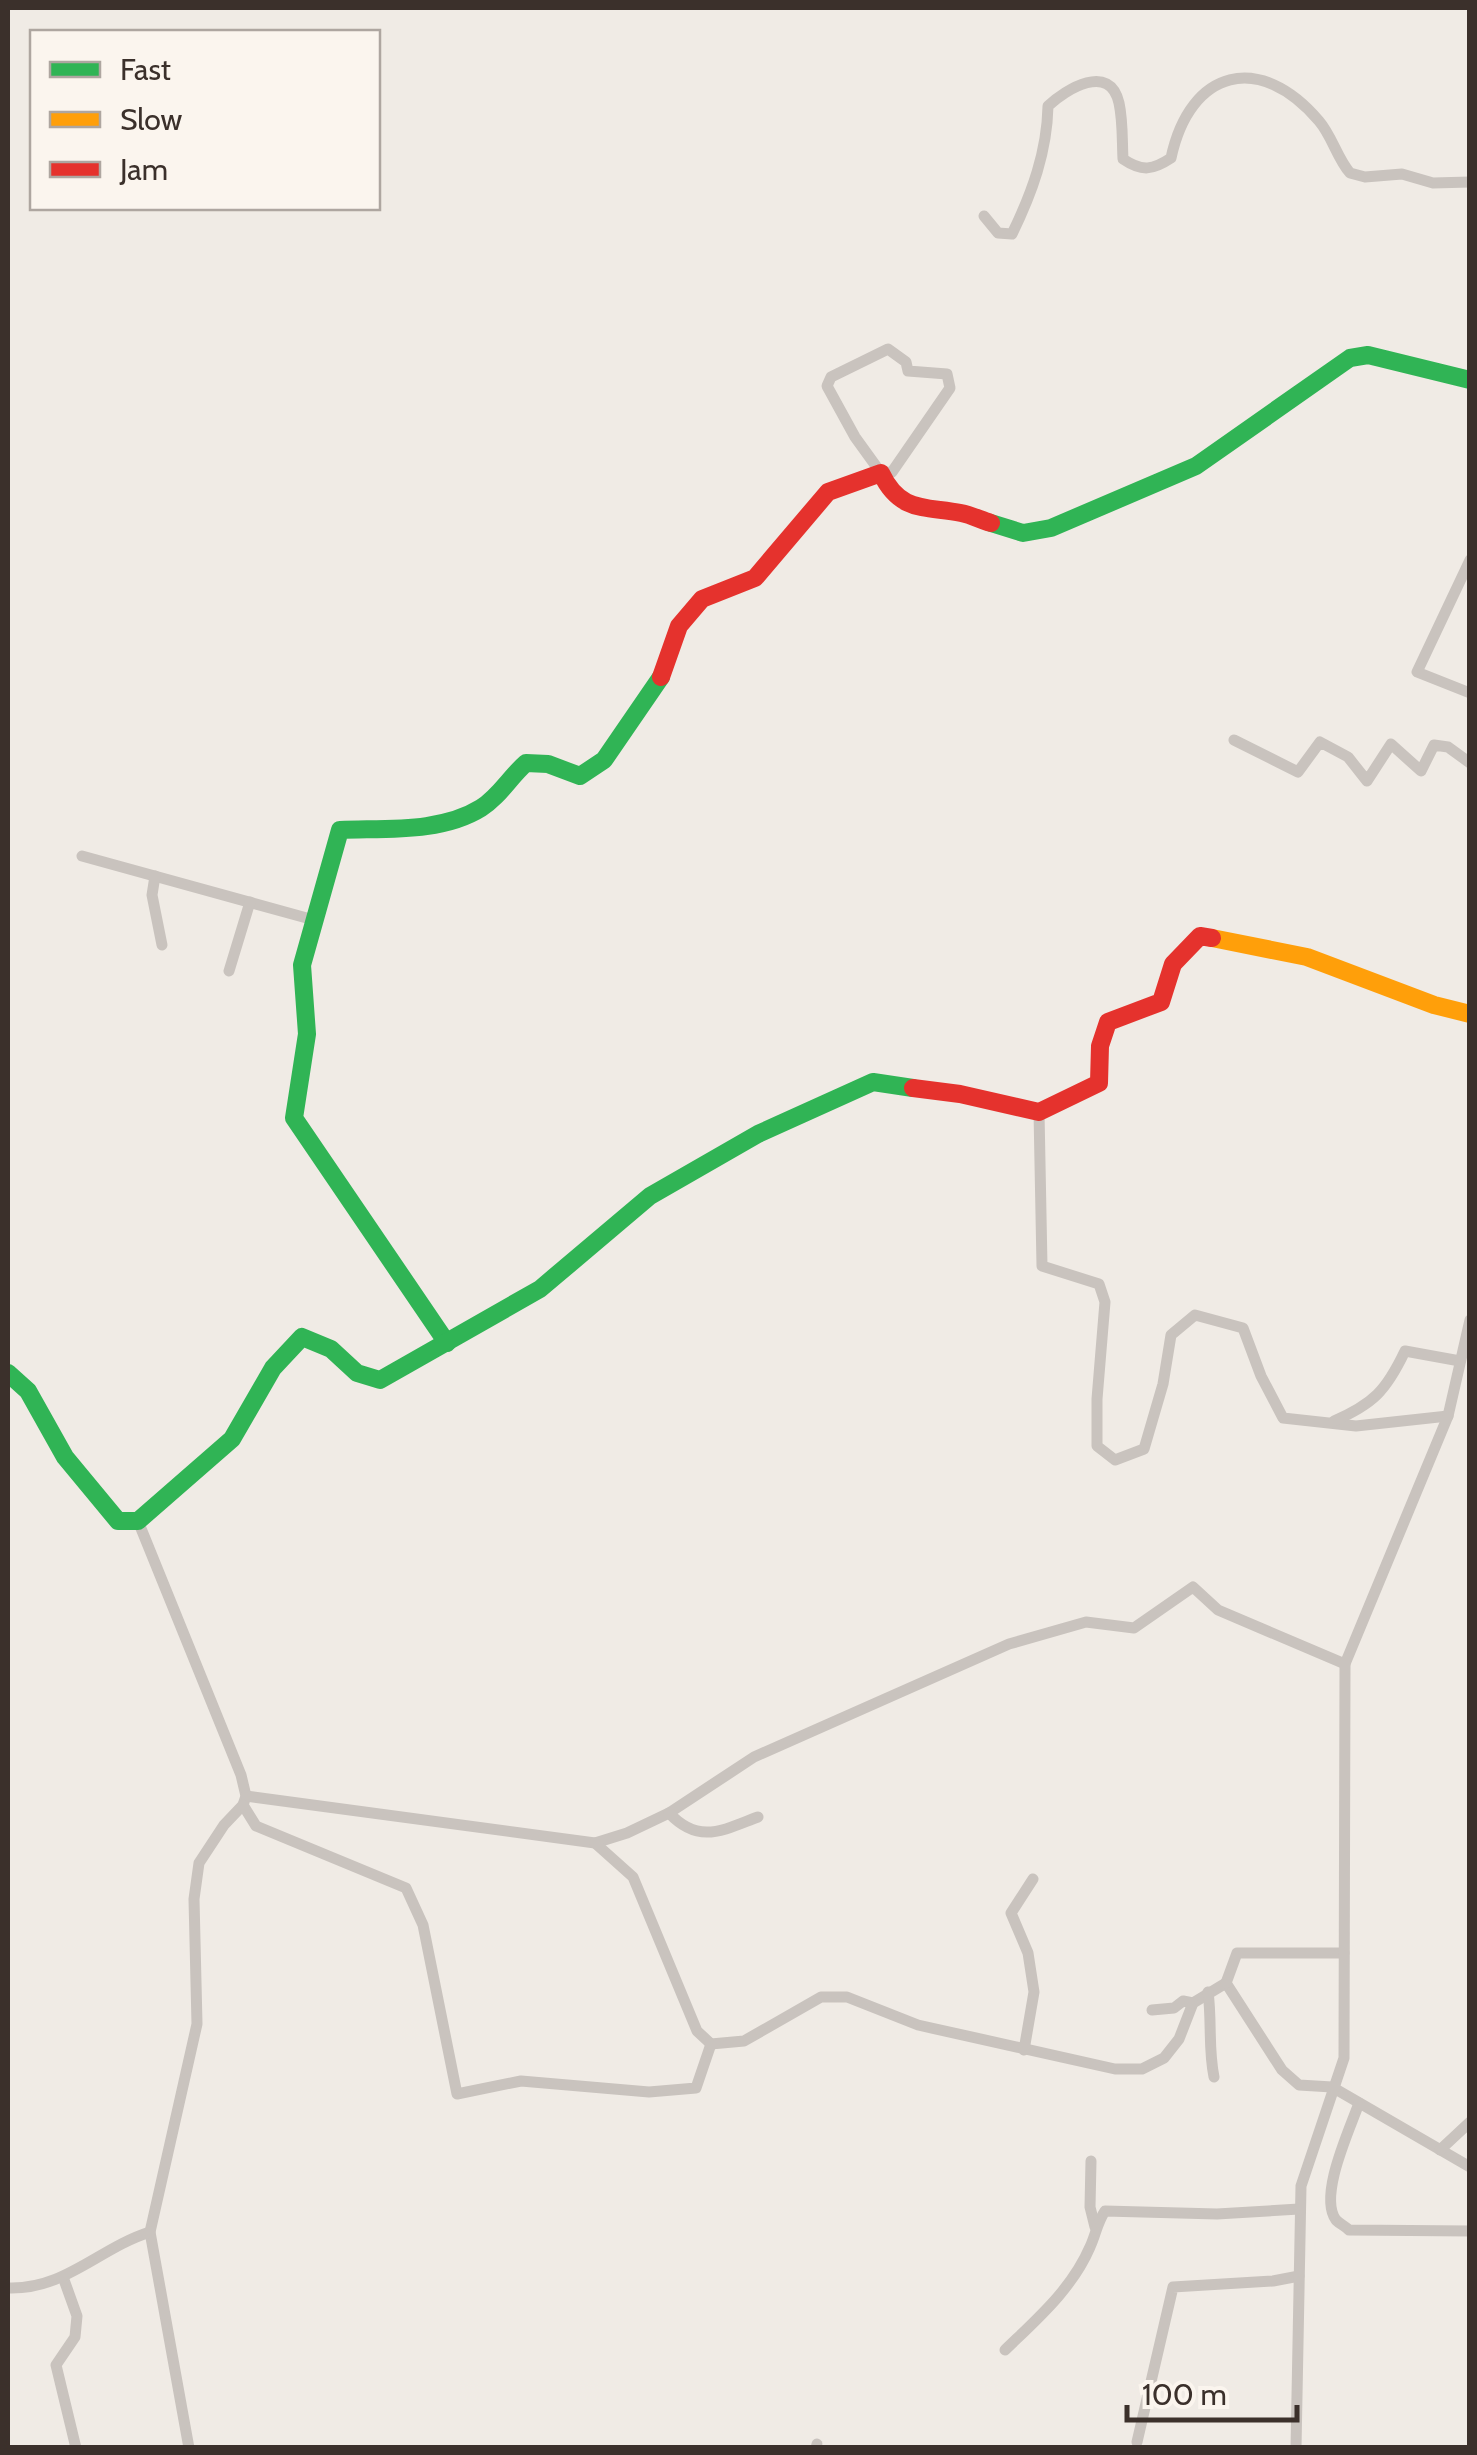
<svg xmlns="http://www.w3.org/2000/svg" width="1477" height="2455" font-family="Cabin,sans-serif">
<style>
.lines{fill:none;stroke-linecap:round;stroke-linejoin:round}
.street{stroke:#c9c3be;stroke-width:11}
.fast{stroke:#30b455;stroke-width:18}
.slow{stroke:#ff9f0a;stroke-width:18}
.jam{stroke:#e5322d;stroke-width:18}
</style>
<rect width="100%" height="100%" fill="#f0ebe5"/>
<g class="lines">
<g class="street">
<path d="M984,216L998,233L1012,234C1032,193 1047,152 1048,106C1066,89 1110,62 1119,103C1123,121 1122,141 1123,159C1142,172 1153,170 1171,158C1190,69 1260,51 1319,121C1332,136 1337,158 1350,173L1365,177L1402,174L1433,183L1470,182"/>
<polygon points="888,349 906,362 908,371 947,374 950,388 892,472 881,473 855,437 827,386 831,377"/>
<polyline points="1470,560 1417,672 1470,693"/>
<polyline points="1234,740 1298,772 1320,742 1348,757 1367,781 1391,744 1421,771 1434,745 1448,747 1470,763"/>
<polyline points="82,856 314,920"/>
<polyline points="155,876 152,895 162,945"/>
<polyline points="229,971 250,902"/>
<polyline points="1039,1112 1042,1266 1099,1284 1105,1302 1097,1399 1097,1446 1115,1460 1144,1449 1163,1384 1171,1335 1195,1315 1243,1328 1261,1376 1283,1418 1356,1426 1448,1416"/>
<path d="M1334,1421C1373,1404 1386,1391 1405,1351L1460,1361"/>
<polyline points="138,1521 241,1775 246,1796 243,1805 224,1825 199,1863 194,1899 197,2024 150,2232 189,2448"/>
<polyline points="246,1796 595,1843 627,1833 669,1813 754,1757 1009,1644 1086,1622 1134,1628 1193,1587 1218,1610 1345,1664"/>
<polyline points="243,1805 256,1826 406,1888 423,1925 457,2094 521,2081 649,2092 696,2088 711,2044"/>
<path d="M669,1813C699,1845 723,1830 758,1817"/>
<polyline points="595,1843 633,1877 697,2031 711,2044 744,2041 821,1997 847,1997 918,2025 1115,2069 1142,2069 1164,2058 1179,2039 1193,2003 1226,1983 1282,2070 1299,2085 1332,2087 1470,2167"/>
<polyline points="1226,1983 1237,1953 1344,1953"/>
<path d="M1208,1992C1212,2021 1208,2048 1214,2077"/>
<polyline points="1152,2010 1174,2008 1183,2001 1193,2003"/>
<polyline points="1024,2050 1034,1992 1028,1953 1011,1913 1033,1879"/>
<path d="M1359,2103C1350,2129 1318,2196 1336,2220C1340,2224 1345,2226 1349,2230L1470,2231"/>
<polyline points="1440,2150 1470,2122"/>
<polyline points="1091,2161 1090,2207 1095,2227"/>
<polyline points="63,2277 77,2316 75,2337 56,2365 76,2448"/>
<path d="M8,2288C65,2290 99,2248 150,2232"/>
<path d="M1005,2350C1037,2319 1072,2289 1090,2247C1096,2234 1097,2223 1105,2211L1217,2214L1299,2209"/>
<polyline points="1137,2442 1173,2287 1273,2281 1299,2276"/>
<polyline points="816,2448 817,2444"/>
<polyline points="1296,2448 1301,2186 1344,2058 1345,1664 1448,1416 1470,1320"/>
</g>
<g class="fast">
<polyline points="991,523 1023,533 1051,528 1196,466 1350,358 1368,355 1470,380"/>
<path d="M447,1343L294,1118L307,1034L302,965L340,830C385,828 441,833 481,808C499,797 510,777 526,763L548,764L580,776L604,760L661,677"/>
<polyline points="8,1373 28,1391 65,1457 118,1521 138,1521 232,1439 273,1368 302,1337 331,1349 357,1373 380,1380 540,1289 650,1196 758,1134 873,1082 913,1088"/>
</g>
<polyline class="slow" points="1212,938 1307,957 1434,1005 1470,1014"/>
<g class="jam">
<path d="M661,677L679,626L702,599L755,578L828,492L881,473C900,513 925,506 961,513C971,515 981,520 991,523"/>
<polyline points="913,1088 960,1094 1039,1112 1099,1083 1100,1046 1108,1022 1161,1002 1173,964 1200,936 1212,938"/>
</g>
</g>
<rect width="1477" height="2455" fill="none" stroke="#3b302b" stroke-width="20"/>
<rect x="30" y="30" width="350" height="180" fill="#fbf5ee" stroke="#aea6a0" stroke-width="2.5"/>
<rect x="50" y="62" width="50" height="15" fill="#30b455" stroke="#aea6a0" stroke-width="2.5"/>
<text x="120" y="80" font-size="30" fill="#3b302b">Fast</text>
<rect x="50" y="112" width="50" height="15" fill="#ff9f0a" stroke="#aea6a0" stroke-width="2.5"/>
<text x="120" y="130" font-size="30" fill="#3b302b">Slow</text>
<rect x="50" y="162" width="50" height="15" fill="#e5322d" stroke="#aea6a0" stroke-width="2.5"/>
<text x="120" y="180" font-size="30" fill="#3b302b">Jam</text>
<path d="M1127 2405v15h170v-15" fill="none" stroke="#3b302b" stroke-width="5"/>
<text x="1142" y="2405" font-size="30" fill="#3b302b" stroke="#fbf5ee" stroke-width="8" paint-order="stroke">100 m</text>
</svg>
